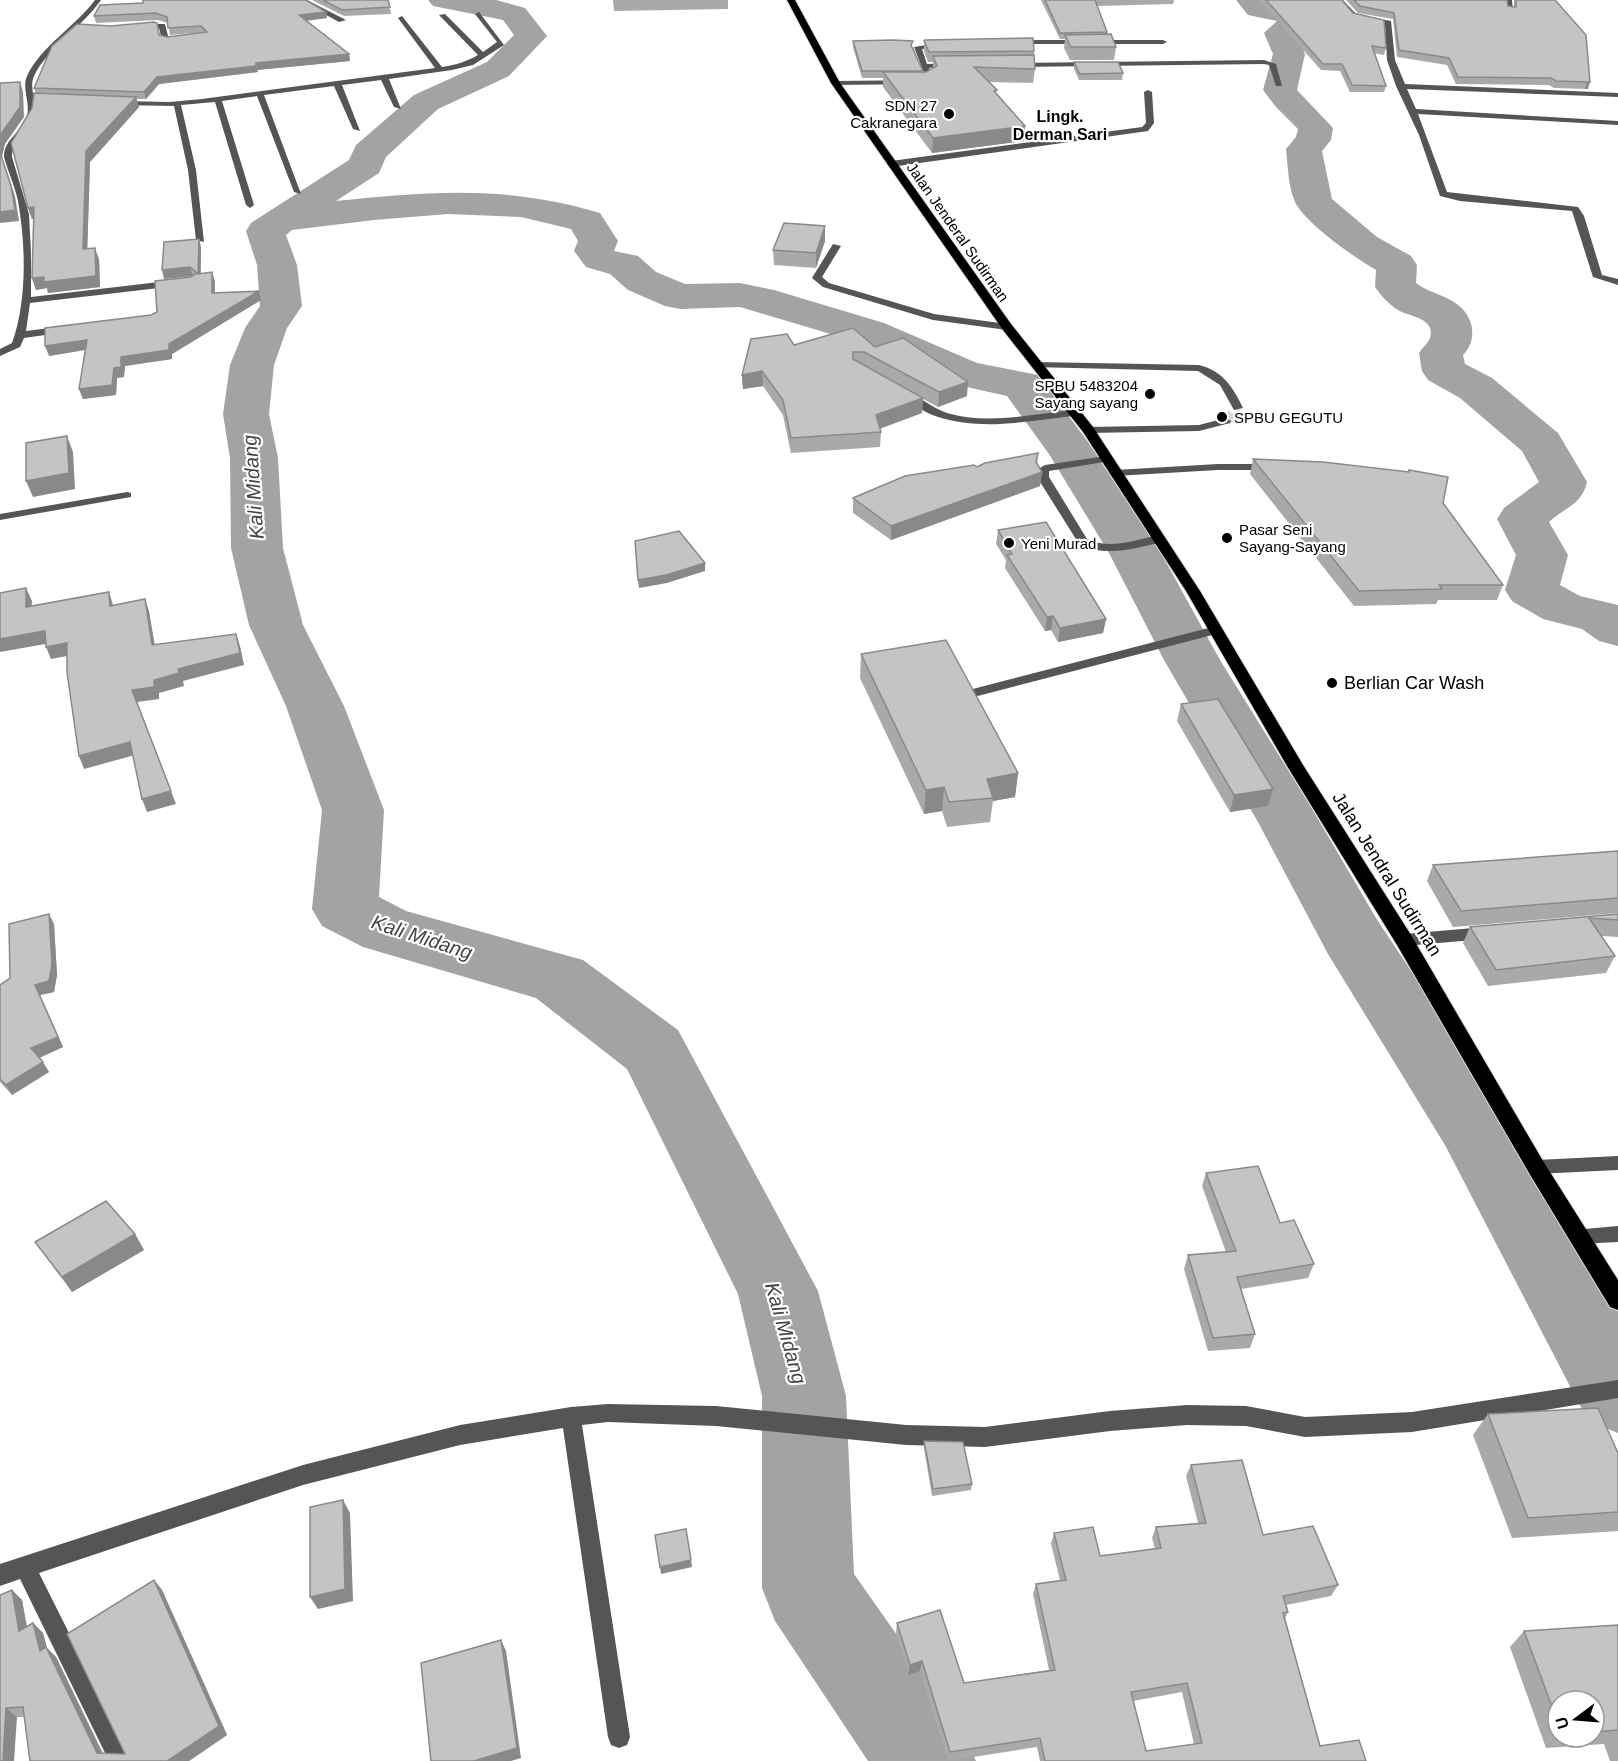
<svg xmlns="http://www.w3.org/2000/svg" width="1618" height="1761" font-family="Arial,sans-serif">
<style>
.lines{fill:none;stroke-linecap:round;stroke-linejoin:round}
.river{fill:#a3a3a3;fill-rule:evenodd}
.minor-tunnel{stroke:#d9d9d9;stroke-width:10;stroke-dasharray:10 5;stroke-linecap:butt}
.highway-casing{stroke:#dbdbdb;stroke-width:2}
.minor{fill:#555;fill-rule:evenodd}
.highway{fill:#000;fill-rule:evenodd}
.wall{fill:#a9a9a9;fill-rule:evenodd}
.shaded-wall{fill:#898989}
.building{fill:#c4c4c4;stroke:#898989;stroke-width:1.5;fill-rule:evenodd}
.poi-dot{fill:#000;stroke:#fff;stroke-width:2}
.labels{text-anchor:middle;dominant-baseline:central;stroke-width:4.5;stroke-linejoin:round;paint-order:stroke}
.far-poi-label{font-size:15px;fill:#000;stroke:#fff;text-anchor:start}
.far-street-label{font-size:15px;fill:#000;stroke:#fff}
.far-neighbourhood-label{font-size:16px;font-weight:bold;fill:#000;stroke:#fff}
.poi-label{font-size:18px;fill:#000;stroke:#fff;text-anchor:start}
.street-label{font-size:18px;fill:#000;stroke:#fff}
.water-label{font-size:20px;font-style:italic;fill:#444;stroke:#fff}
</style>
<rect width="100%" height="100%" fill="#fff"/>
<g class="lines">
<g class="river">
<path d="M428,0H496L525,8L547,36L509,76L438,109L386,157L379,173L336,201C430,191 508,185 600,213L618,241L614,251L638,256L656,272L685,284L740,283L774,290L884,323L977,363L1038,375L1088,442L1161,553L1220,660L1311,807L1376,918L1497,1101L1618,1312V1433L1588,1421L1445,1145L1328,954L1258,822L1164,660L1109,553L1049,454L1007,396L949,383L854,341L750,310L740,307L680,309L665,306L628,290L610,274L586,267L574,251L578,241L571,229L521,217L448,214L374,220L292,230L286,235L297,265L302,306L287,328L274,365L269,414L278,458L283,548L303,625L344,706L384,810L379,897L406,911L583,960L678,1030L818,1291L846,1396L854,1574L961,1726L976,1761H868L775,1621L762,1588V1396L738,1294L627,1069L536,998L363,947L322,926L312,909L322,810L286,706L249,625L231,548L230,458L223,414L230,365L245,328L260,306L257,265L246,231L251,223L349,160L356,145L414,95L487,62L514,35L503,20L433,6Z"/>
<path d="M1236,0H1267L1302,9L1310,24L1297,35L1305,54L1297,90L1333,128L1331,140L1322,151L1332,199L1377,237L1411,256L1417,265L1416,283C1429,293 1446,295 1458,305C1475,318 1477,341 1463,355L1465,364L1492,378L1558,433L1587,482C1582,505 1565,507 1549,522L1568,555L1560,585L1580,596L1618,605V646L1599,641L1582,629L1543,619L1512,601L1505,590L1516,555L1497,519L1504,508L1539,482L1522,451L1460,398L1428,380L1422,371L1419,353C1422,348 1428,343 1430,338C1436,318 1410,317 1398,310C1389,304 1381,296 1375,287L1376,270C1354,257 1309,226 1296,204C1288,188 1288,167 1286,149L1296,137L1298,129L1276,107L1263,90L1273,54L1264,33L1277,21L1248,15Z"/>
</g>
<polyline class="minor-tunnel" points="1226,421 1238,408"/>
<g class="highway-casing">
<polygon id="highway" points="787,0 795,0 840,83 1011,324 1093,427 1200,591 1303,765 1411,935 1543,1161 1618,1280 1618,1310 1610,1307 1529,1173 1397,945 1287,766 1186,591 1083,432 1003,330 831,83"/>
</g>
<g class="minor">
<path d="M95,0H101C83,26 46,50 34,76C28,90 39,104 34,118C29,133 12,139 12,157L29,214L31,253V297L176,280L181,283L176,286L30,303L26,331L66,326L71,329L66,332L24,338L20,347L0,356V349L12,343C27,302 26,246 18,201C15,186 8,172 4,157C4,139 21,133 26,118C32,104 21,90 27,76C41,46 75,27 95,0Z"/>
<polygon points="299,0 307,0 346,20 339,22"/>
<polygon points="1336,0 1343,0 1357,15 1391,21 1395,60 1405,84 1618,93 1618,97 1407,89 1416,109 1618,121 1618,125 1418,114 1447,192 1578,207 1584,216 1602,275 1618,279 1618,285 1593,277 1572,211 1460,201 1440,196 1419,135 1396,86 1387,60 1385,25 1353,18"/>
<polygon points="1506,0 1512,0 1513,12 1508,11"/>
<path d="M479,12L504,45L473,65L452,70L389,79L401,109L394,107L381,80L342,85L360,131L353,129L334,86L264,95L301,194L294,192L257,96L222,101L254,205L250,208L246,205L215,102L181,105L196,170L204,242L196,240L188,170L174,106L118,105L114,103L118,101L170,102L202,99L435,68L398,18L402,16L442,67C455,65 466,62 478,55L439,15L445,14L483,52L497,42L475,14Z"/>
<polygon points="138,24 165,24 168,36 185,39 181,41 162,40 159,28 135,28"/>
<polygon points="1014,40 1163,40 1167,42 1163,44 1011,44"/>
<polygon points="945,42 945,46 922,49 927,64 952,63 956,65 929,68 934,79 927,84 836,85 832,83 836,81 923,80 926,78 914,47"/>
<polygon points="1264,60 1276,64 1282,86 1276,86 1269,65 1264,64 1015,67 1011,65 1015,63"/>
<polygon points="1148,90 1152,92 1154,123 1148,131 891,167 887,164 891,161 1142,127 1146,123 1144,92"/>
<polygon points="833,244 841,246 822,277 829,283 934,314 1007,324 1012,327 1007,330 933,320 823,287 812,278"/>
<path d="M1036,362L1199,365C1223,371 1233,387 1243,408L1234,410L1220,385L1198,371L1032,367L1031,365Z"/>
<path d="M905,392C920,396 932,408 947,413C987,425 1032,414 1073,410L1078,413L1073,416C1029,421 982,431 938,417C925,413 913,404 901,397V393Z"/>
<polygon points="1226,418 1231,421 1230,423 1199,431 1088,433 1083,430 1088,427 1199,425"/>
<path d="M1106,456L1110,457V461L1049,471V477L1087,539C1110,550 1136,540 1159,535L1165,539L1163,542C1135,548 1106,558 1079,544L1037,477L1038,469L1045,465Z"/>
<polygon points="1218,464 1271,464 1277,467 1271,470 1218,470 1115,476 1109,473 1115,470"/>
<polygon points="127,492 131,493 131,497 0,520 0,514"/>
<polygon points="1216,626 1220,627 1220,633 970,698 963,694 965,691"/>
<polygon points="1485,927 1490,929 1493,933 1490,937 1485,939 1404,946 1399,944 1396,940 1399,936 1404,934"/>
<polygon points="1618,1156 1618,1170 1536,1174 1530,1172 1527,1167 1530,1162 1536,1160"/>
<polygon points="1618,1226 1618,1242 1579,1244 1573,1242 1570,1236 1573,1230"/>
<polygon points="1618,1380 1618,1398 1412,1432 1305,1437 1246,1426 1187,1425 1110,1431 985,1447 906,1445 716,1426 608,1422 582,1425 630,1737 627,1745 619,1748 611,1745 608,1737 563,1428 460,1445 303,1485 39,1573 133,1761 109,1761 20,1579 0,1586 0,1564 303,1465 460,1425 571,1407 608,1404 716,1406 906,1425 985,1427 1110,1411 1187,1405 1246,1406 1305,1417 1412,1412"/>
</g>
<use href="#highway" class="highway"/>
</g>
<g class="wall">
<polygon points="312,0 388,0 391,14 344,16"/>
<polygon points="613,0 728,0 728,9 614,11"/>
<polygon points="1041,0 1174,0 1173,4 1097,6 1107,32 1107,34 1116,47 1114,60 1070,60 1064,48 1065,39 1060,39"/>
<polygon points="1259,0 1342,0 1353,13 1386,48 1384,55 1374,53 1386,86 1384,92 1350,92 1340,71 1321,70"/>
<polygon points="1346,0 1507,0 1508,6 1514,7 1514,0 1555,0 1586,35 1588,89 1554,88 1549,85 1456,84 1447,65 1397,57 1393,19 1358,13"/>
<polygon points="100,5 326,12 327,18 307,21 349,54 350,61 257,70 258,72 159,84 146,99 136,99 139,107 90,162 87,249 99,259 100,287 48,293 47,288 36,290 32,278 34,219 32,219 28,208 32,108 36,93 34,88 111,26 157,23 160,35 167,37 194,33 170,35 168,23 158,20 96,23 94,16"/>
<polygon points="853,41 913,47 923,72 926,72 933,68 933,62 928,62 924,51 924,41 1034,51 1035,69 1033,83 988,82 997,90 996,93 1024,141 932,153 883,87 883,78 862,78 853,47"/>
<polygon points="1074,62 1123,73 1122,80 1079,80 1074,69"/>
<polygon points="199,239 201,248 201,274 212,272 215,282 215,293 259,291 261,300 172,354 172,359 125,366 124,377 117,378 116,395 83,399 79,389 85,350 49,356 151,315 157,312 192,276 164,279"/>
<polygon points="825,241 816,268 774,265 773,250"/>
<polygon points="875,347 967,396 938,407 923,399 922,413 880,429 881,432 880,447 791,453 783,415 763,386 743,389 742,375"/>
<polygon points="1038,453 1037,463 1042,472 1040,486 891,540 853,513 853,498 977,467"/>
<polygon points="1253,459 1408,472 1409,470 1443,503 1503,585 1497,600 1438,600 1436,604 1354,606 1250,474"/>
<polygon points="998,530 1106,619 1103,633 1058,642 1051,630 1045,631 1005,568 1006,560 996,544"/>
<polygon points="861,654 1018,773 1015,797 993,801 990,822 947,827 942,811 924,814 860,678"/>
<polygon points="1181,704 1268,806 1230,812 1177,721"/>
<polygon points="1618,851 1618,913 1453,927 1427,881 1433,865"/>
<polygon points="49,914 54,924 57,975 54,992 40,995 63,1047 39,1058 49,1072 12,1095 0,1082 0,985 10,978"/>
<polygon points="1618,914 1618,937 1601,936 1615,956 1606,973 1488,986 1463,943 1470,927"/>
<polygon points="1206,1173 1280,1223 1314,1264 1308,1278 1241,1289 1255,1334 1250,1348 1208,1351 1184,1269 1188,1255 1226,1252 1202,1186"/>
<polygon points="135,1234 144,1250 72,1292 35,1242"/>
<polygon points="1488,1414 1618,1512 1618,1531 1512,1538 1473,1435"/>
<polygon points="924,1441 972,1484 971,1490 932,1496 924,1448"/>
<path d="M1191,1465L1263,1535L1338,1585L1331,1596L1286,1605L1288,1612L1285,1618L1320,1746L1366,1761H1040L1037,1747L948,1761L920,1671L908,1675L896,1633L897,1623L964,1683L1049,1670L1033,1594L1036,1584L1060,1580L1051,1544L1054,1533L1100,1556L1155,1549L1152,1538L1156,1527L1198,1523L1186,1476ZM1182,1692L1194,1744L1146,1751L1133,1701Z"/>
<polygon points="154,1580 162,1590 227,1735 189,1761 30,1761 24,1717 17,1717 0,1761 12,1590 22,1600 27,1626 33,1623 43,1633 47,1648 56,1657 103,1753 125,1754"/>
<path d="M1618,1625V1761H1610L1604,1744L1546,1748L1510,1647L1524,1631ZM1558,1701H1594V1737H1558Z"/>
</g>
<g class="shaded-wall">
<polygon points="326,12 327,18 301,21 299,15"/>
<polygon points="349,54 350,61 257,70 256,63"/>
<polygon points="256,66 258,72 159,84 146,99 144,92 157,77"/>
<polygon points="20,82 23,92 24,117 5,144 2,157 15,196 19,221 0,223 0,139"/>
<polygon points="1587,82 1590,82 1588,89 1585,89"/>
<polygon points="136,97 139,107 90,162 87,260 83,249 86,151"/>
<polygon points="1025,126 1024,141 932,153 933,138"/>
<polygon points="34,207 38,218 32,219 28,208"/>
<polygon points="825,226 825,241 816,268 816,253"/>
<polygon points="199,239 201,248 200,283 198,274"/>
<polygon points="95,248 99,259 100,287 48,293 47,288 36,290 32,278"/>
<polygon points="190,267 193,276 164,279 162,270"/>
<polygon points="212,272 215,282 214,302 212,293"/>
<polygon points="259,291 261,300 172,354 172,359 125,366 124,377 117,378 116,395 83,399 79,389 121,357 169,344"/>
<polygon points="87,340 90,349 49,356 45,346"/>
<polygon points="762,371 763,386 743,389 742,375"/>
<polygon points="968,382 967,396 938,407 939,392"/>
<polygon points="923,398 922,413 875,430 876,415"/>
<polygon points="67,436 73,452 75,489 33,497 26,481"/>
<polygon points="1042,472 1040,486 891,540 891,526"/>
<polygon points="705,563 705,571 667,583 639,588 638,580"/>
<polygon points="26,588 32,601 31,619 26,607"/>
<polygon points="109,592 113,605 115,619 110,606"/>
<polygon points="145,599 149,611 157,658 152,645"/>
<polygon points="1053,616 1051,630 1045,631 1047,617"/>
<polygon points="1106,619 1103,633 1058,642 1060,628"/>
<polygon points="45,631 51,643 0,652 0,639"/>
<polygon points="236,634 240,646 244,665 183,681 184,686 159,693 159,699 137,702 176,804 147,812 142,799 132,690 178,669"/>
<polygon points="67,643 72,655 51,659 46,647"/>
<polygon points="130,742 135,755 84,769 79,756"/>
<polygon points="1018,773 1015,797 993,801 993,798 987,779"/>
<polygon points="944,787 942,811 924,814 926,790"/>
<polygon points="1273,789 1268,806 1230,812 1234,795"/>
<polygon points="49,914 54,924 57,975 54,992 40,995 63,1047 37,1059 31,1048 35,985"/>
<polygon points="43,1062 49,1072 12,1095 6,1085"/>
<polygon points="135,1234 144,1250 72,1292 62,1277"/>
<polygon points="343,1500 350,1513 353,1601 318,1609 310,1597"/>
<polygon points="691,1560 692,1567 661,1574 660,1567"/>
<polygon points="154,1580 162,1590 227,1735 189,1761 167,1761"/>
<polygon points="12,1590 22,1600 29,1641 19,1631"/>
<polygon points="33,1623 43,1633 47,1648 56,1657 106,1761 97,1753 40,1651"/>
<polygon points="501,1640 506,1651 521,1758 511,1761 474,1761"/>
<polygon points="922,1661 920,1671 908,1675 910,1665"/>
<polygon points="6,1708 17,1717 14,1761 3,1761"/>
</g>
<g class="building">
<polygon points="143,0 306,0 326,12 299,15 349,54 256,63 256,66 157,77 144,92 34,88 52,46 77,24 111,26 154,22 157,23 159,35 167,37 207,32 201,26 168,28 167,17 156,13 94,16 100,5 143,3"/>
<polygon points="323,0 388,0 390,7 342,10"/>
<polygon points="1045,0 1095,0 1107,32 1060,33"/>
<polygon points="1266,0 1342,0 1353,13 1384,20 1386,48 1372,46 1386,86 1352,85 1342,64 1323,64"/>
<polygon points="1354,0 1507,0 1508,6 1516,7 1516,0 1555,0 1586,35 1590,82 1556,81 1551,78 1458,77 1449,58 1399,50 1394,13 1360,6"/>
<polygon points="1111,34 1116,47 1071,47 1065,35"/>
<polygon points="1033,38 1034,51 929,52 924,41 925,40"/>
<polygon points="893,40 913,41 911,45 923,71 862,71 853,41"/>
<polygon points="1034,55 1035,69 974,67 997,90 994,91 1025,126 933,138 883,72 926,72 937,66 933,56"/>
<polygon points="1074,62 1118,62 1123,73 1080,74"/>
<polygon points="20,82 20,107 1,134 0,139 0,83"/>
<polygon points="34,93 136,97 86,151 83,249 95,248 96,276 44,282 44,277 32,278 34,207 28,208 11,143 32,108"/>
<polygon points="0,152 11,186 15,210 0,212"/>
<polygon points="784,223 825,226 816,253 773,250"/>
<polygon points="199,239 198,274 212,272 212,293 259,291 169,344 169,350 121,357 121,367 114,368 112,385 79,389 87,340 45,346 45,328 151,315 157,312 155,281 191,277 197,273 190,267 162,270 164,242"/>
<polygon points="853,328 875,347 903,338 968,382 939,392 864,352 853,352 853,359 923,398 876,415 881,432 791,438 783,400 762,371 742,375 751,339 787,334 794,345"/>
<polygon points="67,436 69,473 26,481 26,443"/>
<polygon points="1038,453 1036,462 1042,472 891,526 853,498 905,476 974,465 977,467 985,463"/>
<polygon points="1253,459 1323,462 1409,472 1409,470 1448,477 1443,503 1503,585 1439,585 1442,589 1359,591"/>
<polygon points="1046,522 1106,619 1060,628 1053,616 1047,617 1007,555 1012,554 998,530"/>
<polygon points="679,531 705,563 666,575 638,580 635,541"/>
<polygon points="26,588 26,607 109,592 110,606 145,599 152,645 236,634 240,653 178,669 179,673 154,680 154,687 132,690 171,791 142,799 130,742 79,756 67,672 67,643 46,647 45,631 0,639 0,593"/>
<polygon points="946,640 1018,773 987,779 993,798 949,802 944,787 926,790 861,654"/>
<polygon points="1218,699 1273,789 1234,795 1181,704"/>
<polygon points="1618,851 1618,898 1461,911 1433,865"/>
<polygon points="49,914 52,964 49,981 35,985 58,1037 31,1048 43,1062 6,1085 0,1079 0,985 10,978 9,924"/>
<polygon points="1618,914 1618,920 1589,918 1615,956 1496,970 1470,927"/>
<polygon points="1258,1166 1280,1223 1294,1220 1314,1264 1237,1277 1255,1334 1213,1338 1188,1255 1236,1251 1206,1173"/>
<polygon points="106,1201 135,1234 62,1277 35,1242"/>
<polygon points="1598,1408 1618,1453 1618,1512 1528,1518 1488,1414"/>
<polygon points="924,1441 963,1442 972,1484 933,1489"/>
<path d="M1242,1460L1263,1535L1313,1526L1338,1585L1283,1596L1288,1612L1283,1613L1320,1746L1359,1740L1366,1761H1045L1040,1738L950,1752L922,1661L910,1665L897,1623L940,1610L964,1683L1055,1670L1036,1584L1066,1580L1054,1533L1093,1527L1100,1556L1161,1548L1156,1527L1206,1523L1191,1465ZM1187,1683L1202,1743L1146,1751L1131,1692Z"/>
<polygon points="343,1500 345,1589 310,1597 310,1507"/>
<polygon points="686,1529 691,1560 660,1567 655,1535"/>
<polygon points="154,1580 219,1726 167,1761 30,1761 23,1707 6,1708 3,1761 0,1761 0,1595 12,1590 19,1631 33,1623 40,1651 46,1647 97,1753 125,1754 67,1634"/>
<polygon points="1618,1625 1618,1730 1594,1732 1594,1701 1558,1701 1558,1723 1524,1631"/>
<polygon points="501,1640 517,1748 474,1761 431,1761 421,1663"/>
</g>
<g class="poi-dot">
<circle cx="949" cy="114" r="6"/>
<circle cx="1150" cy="394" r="6"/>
<circle cx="1222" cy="417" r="6"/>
<circle cx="1227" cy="538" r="6"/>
<circle cx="1009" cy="543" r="6"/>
<circle cx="1332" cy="683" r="6"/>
</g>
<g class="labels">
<g class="far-poi-label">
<text x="937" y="105" text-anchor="end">SDN 27<tspan x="937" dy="17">Cakranegara</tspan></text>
<text x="1138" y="385" text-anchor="end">SPBU 5483204<tspan x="1138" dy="17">Sayang sayang</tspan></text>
<text x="1234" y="417">SPBU GEGUTU</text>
<text x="1239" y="529">Pasar Seni<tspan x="1239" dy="17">Sayang-Sayang</tspan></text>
<text x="1021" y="543">Yeni Murad</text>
</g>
<g class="far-street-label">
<text transform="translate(958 232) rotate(55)">Jalan Jenderal Sudirman</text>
</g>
<g class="far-neighbourhood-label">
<text x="1060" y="116">Lingk.<tspan x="1060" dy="18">Derman Sari</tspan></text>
</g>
<g class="poi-label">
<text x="1344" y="683">Berlian Car Wash</text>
</g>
<g class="street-label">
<text transform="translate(1387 874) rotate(58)">Jalan Jendral Sudirman</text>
</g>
<g class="water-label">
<text transform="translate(253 487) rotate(-94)">Kali Midang</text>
<text transform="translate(422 937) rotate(18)">Kali Midang</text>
<text transform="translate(786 1333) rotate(74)">Kali Midang</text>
</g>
</g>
<g transform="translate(1576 1719) rotate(254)"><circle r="28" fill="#ffffff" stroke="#999999" stroke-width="1.5"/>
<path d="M0-4.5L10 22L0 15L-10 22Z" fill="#000000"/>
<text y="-9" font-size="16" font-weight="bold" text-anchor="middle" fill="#000000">U</text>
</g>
</svg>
